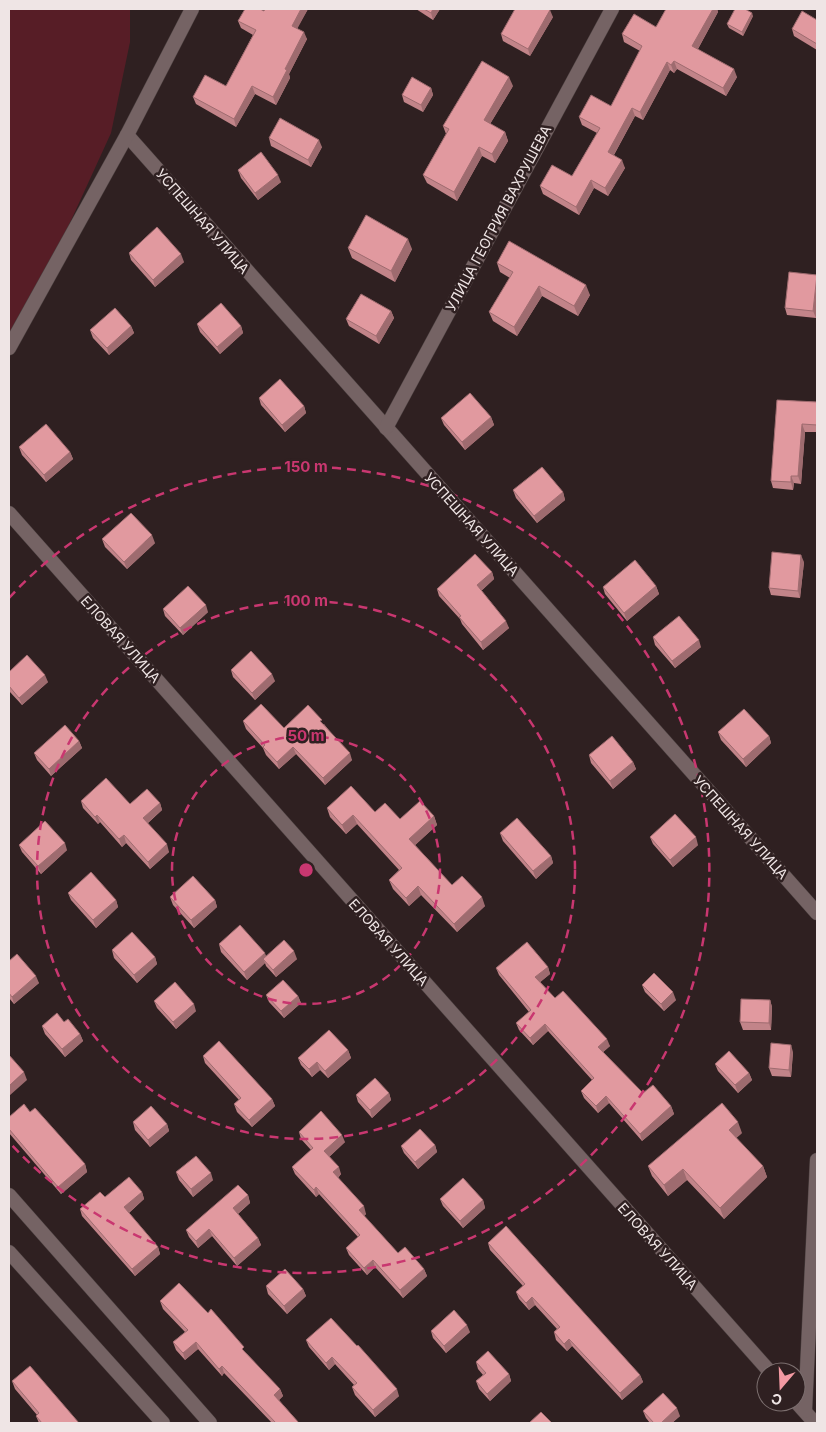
<svg xmlns="http://www.w3.org/2000/svg" width="826" height="1432" font-family="Inter,sans-serif">
<style>
.green{fill:#571d26}
.lines{fill:none;stroke-linecap:round;stroke-linejoin:round}
.minor-casing{stroke:#4a3f3f;stroke-width:15}
.minor{stroke:#756364;stroke-width:14}
.wall{fill:#c28489}
.shaded-wall{fill:#9e6b6f}
.building{fill:#e1999f;stroke:#9e6b6f}
.ring{fill:none;stroke:#c93770;stroke-width:2.5;stroke-dasharray:9 6}
.labels{text-anchor:middle;dominant-baseline:central;stroke-width:5;stroke-linejoin:round;paint-order:stroke}
.street-label{font-size:14px;fill:#efe5e5;stroke:#2f2021}
.centre{fill:#c93770;stroke:#2f2021;stroke-width:2.5}
.ring-label{font-size:15px;text-anchor:middle;font-weight:bold;fill:#c93770;stroke:#2f2021;stroke-width:5;stroke-linejoin:round;paint-order:stroke}
</style>
<rect width="100%" height="100%" fill="#2f2021"/>
<polygon class="green" points="9,9 130,9 130,42 111,133 9,356"/>
<g class="lines">
<g class="minor-casing">
<g id="minor">
<polyline points="127,135 817,913"/>
<polyline points="9,348 127,135 192,9"/>
<polyline points="386,428 612,9"/>
<polyline points="9,513 770,1372"/>
<polyline points="9,1195 210,1423"/>
<polyline points="9,1252 163,1423"/>
<polyline points="798,1404 815,1423"/>
<polyline points="805,1411 817,1160"/>
</g>
</g>
<use href="#minor" class="minor"/>
</g>
<g class="wall">
<polygon points="265,9 308,9 297,28 307,39 289,74 290,78 276,105 255,94 236,127 196,104 193,97 226,86 253,35 241,28 238,21 264,11"/>
<polygon points="416,9 440,9 433,20"/>
<polygon points="666,9 717,9 718,12 698,49 737,77 726,96 677,69 674,73 670,70 643,120 635,116 614,155 625,168 608,196 594,188 579,215 543,194 540,186 572,176 597,133 582,125 579,117 611,106 640,51 624,42 622,34 656,27"/>
<polygon points="753,16 743,36 729,28 727,24"/>
<polygon points="553,17 530,56 503,41 501,34"/>
<polygon points="817,20 817,50 794,36 792,29"/>
<polygon points="513,86 490,124 505,132 508,141 495,163 482,156 457,201 427,183 423,175 446,134 443,126"/>
<polygon points="431,88 433,95 423,112 404,102 402,95"/>
<polygon points="269,138 322,147 311,167 271,146"/>
<polygon points="238,170 281,182 258,200 241,178"/>
<polygon points="348,248 412,249 395,282 352,258"/>
<polygon points="129,253 184,262 155,287 131,260"/>
<polygon points="497,263 590,295 578,316 542,296 517,336 493,321 489,312 510,278 500,272"/>
<polygon points="817,275 817,308 816,318 787,315 785,308"/>
<polygon points="391,311 394,318 379,344 349,326 346,319"/>
<polygon points="197,324 241,326 243,333 220,354 200,332"/>
<polygon points="131,326 134,333 109,355 93,338 90,330"/>
<polygon points="259,398 304,406 306,413 285,432 261,405"/>
<polygon points="777,400 817,402 817,432 805,432 801,484 794,483 793,490 773,488 771,481"/>
<polygon points="491,417 494,425 465,450 444,425 441,418"/>
<polygon points="19,447 70,452 73,459 46,482 22,455"/>
<polygon points="513,490 563,492 565,500 537,523 516,498"/>
<polygon points="102,539 155,543 127,569 105,547"/>
<polygon points="804,562 800,598 771,595 769,588"/>
<polygon points="492,572 494,579 481,591 509,628 483,650 462,624 460,619 439,596 437,589"/>
<polygon points="656,586 659,594 627,621 605,594 603,587"/>
<polygon points="163,609 208,612 183,635 165,616"/>
<polygon points="653,637 701,647 675,668 655,645"/>
<polygon points="231,670 275,681 255,700 233,677"/>
<polygon points="9,672 48,682 22,705 9,691"/>
<polygon points="243,721 284,728 324,724 352,760 325,785 296,754 279,769 266,755 263,748 246,729"/>
<polygon points="718,732 769,736 771,743 746,767 721,740"/>
<polygon points="79,741 82,748 51,776 37,760 34,753"/>
<polygon points="589,755 633,762 636,769 613,789 591,763"/>
<polygon points="81,801 130,804 160,803 162,810 147,824 169,852 150,869 126,843 122,847 100,822 98,824 83,808"/>
<polygon points="327,808 375,812 400,819 434,816 437,825 415,845 452,885 485,906 457,932 421,895 409,906 393,889 389,880 399,870 357,824 346,834 330,817"/>
<polygon points="500,833 551,856 553,863 536,879 503,841"/>
<polygon points="650,837 698,845 673,867 653,844"/>
<polygon points="19,845 67,850 41,874 22,852"/>
<polygon points="68,893 116,900 118,907 96,928 71,900"/>
<polygon points="170,897 215,900 217,907 194,928 173,905"/>
<polygon points="219,944 266,956 297,959 276,977 266,966 265,963 247,980 221,952"/>
<polygon points="112,950 155,957 157,964 137,983 114,958"/>
<polygon points="9,961 39,983 14,1004 9,998"/>
<polygon points="548,967 550,974 540,982 555,998 610,1046 603,1052 643,1093 671,1106 674,1114 642,1141 609,1103 598,1113 584,1098 581,1091 592,1080 548,1031 533,1045 519,1030 516,1023 529,1012 499,975 496,968"/>
<polygon points="642,985 676,1000 664,1011 645,992"/>
<polygon points="266,995 298,996 301,1003 284,1018 269,1002"/>
<polygon points="770,1000 772,1007 771,1030 743,1030 740,1022"/>
<polygon points="154,1001 196,1011 176,1029 157,1008"/>
<polygon points="64,1022 80,1034 83,1041 65,1057 45,1034 42,1026"/>
<polygon points="348,1050 351,1058 328,1078 320,1070 312,1077 301,1065 298,1058"/>
<polygon points="793,1052 791,1077 772,1076 769,1068"/>
<polygon points="203,1056 272,1099 275,1106 252,1127 237,1112 234,1104 239,1100 205,1063"/>
<polygon points="715,1064 749,1073 752,1080 738,1093 718,1071"/>
<polygon points="389,1093 391,1100 372,1118 358,1102 356,1095"/>
<polygon points="30,1112 85,1164 87,1172 61,1194 9,1133 9,1117"/>
<polygon points="133,1122 167,1124 169,1131 150,1147 135,1130"/>
<polygon points="299,1132 345,1142 329,1157 341,1174 338,1178 366,1214 364,1216 398,1253 424,1269 427,1276 403,1298 375,1267 367,1275 349,1255 346,1248 358,1237 319,1194 316,1197 295,1174 292,1167 311,1150 301,1139"/>
<polygon points="742,1133 736,1138 763,1166 767,1177 724,1219 687,1180 668,1196 652,1176 648,1166"/>
<polygon points="435,1145 437,1152 418,1169 404,1153 401,1146"/>
<polygon points="176,1172 213,1180 193,1197 179,1180"/>
<polygon points="142,1192 144,1199 129,1213 158,1247 160,1254 135,1276 82,1216 80,1209 105,1197"/>
<polygon points="248,1195 250,1203 238,1214 258,1238 261,1245 237,1266 212,1236 198,1248 189,1237 186,1230"/>
<polygon points="440,1199 483,1200 485,1208 463,1228 443,1206"/>
<polygon points="488,1243 640,1375 643,1382 622,1400 572,1346 567,1351 556,1340 554,1332 557,1329 535,1305 529,1310 519,1299 516,1292 523,1286 490,1250"/>
<polygon points="266,1286 303,1289 306,1296 287,1314 268,1294"/>
<polygon points="160,1301 247,1354 280,1389 283,1396 279,1400 299,1423 272,1423 224,1373 222,1376 198,1349 185,1360 176,1350 173,1342 185,1332 163,1309"/>
<polygon points="431,1331 470,1332 446,1353 433,1338"/>
<polygon points="306,1340 399,1396 375,1417 355,1395 352,1387 354,1385 335,1364 329,1370 309,1347"/>
<polygon points="476,1362 509,1374 511,1381 490,1401 479,1389 476,1381 483,1375 478,1369"/>
<polygon points="12,1381 79,1423 39,1423 36,1416 37,1415 15,1389"/>
<polygon points="643,1411 680,1416 672,1423 650,1423 646,1418"/>
</g>
<g class="shaded-wall">
<polygon points="301,9 308,9 295,33 292,26"/>
<polygon points="433,9 440,9 433,20 431,13"/>
<polygon points="713,9 717,9 718,12 695,54 692,46"/>
<polygon points="550,10 553,17 530,56 528,49"/>
<polygon points="752,13 753,16 743,36 742,32"/>
<polygon points="304,32 307,39 289,74 290,78 276,105 273,97 285,69"/>
<polygon points="674,61 677,69 674,73 671,65"/>
<polygon points="667,62 670,70 643,120 640,112"/>
<polygon points="734,69 737,77 726,96 723,88"/>
<polygon points="509,77 513,86 487,129 484,120"/>
<polygon points="252,86 255,94 236,127 234,119"/>
<polygon points="431,88 433,95 423,112 421,105"/>
<polygon points="632,108 635,116 611,160 608,152"/>
<polygon points="505,132 508,141 495,163 492,154"/>
<polygon points="319,140 322,147 311,167 308,160"/>
<polygon points="479,147 482,156 457,201 454,192"/>
<polygon points="622,160 625,168 608,196 605,188"/>
<polygon points="278,175 281,182 258,200 255,193"/>
<polygon points="591,180 594,188 579,215 576,207"/>
<polygon points="408,239 412,249 395,282 391,271"/>
<polygon points="181,254 184,262 155,287 153,280"/>
<polygon points="817,277 817,308 816,318 813,311"/>
<polygon points="586,285 590,295 578,316 574,306"/>
<polygon points="539,286 542,296 517,336 514,327"/>
<polygon points="391,311 394,318 379,344 376,336"/>
<polygon points="131,326 134,333 109,355 107,348"/>
<polygon points="241,326 243,333 220,354 217,347"/>
<polygon points="304,406 306,413 285,432 282,425"/>
<polygon points="491,417 494,425 465,450 462,442"/>
<polygon points="802,424 805,432 801,484 798,476"/>
<polygon points="70,452 73,459 46,482 44,475"/>
<polygon points="791,476 794,483 793,490 791,482"/>
<polygon points="563,492 565,500 537,523 534,516"/>
<polygon points="152,535 155,543 127,569 124,562"/>
<polygon points="801,555 804,562 800,598 798,591"/>
<polygon points="492,572 494,579 479,593 477,585"/>
<polygon points="656,586 659,594 627,621 624,613"/>
<polygon points="206,605 208,612 183,635 180,628"/>
<polygon points="506,621 509,628 483,650 481,642"/>
<polygon points="699,640 701,647 675,668 672,661"/>
<polygon points="272,674 275,681 255,700 252,693"/>
<polygon points="45,675 48,682 22,705 19,698"/>
<polygon points="769,736 771,743 746,767 743,759"/>
<polygon points="79,741 82,748 51,776 49,769"/>
<polygon points="293,747 296,754 279,769 277,762"/>
<polygon points="350,753 352,760 325,785 323,778"/>
<polygon points="633,762 636,769 613,789 610,781"/>
<polygon points="160,803 162,810 145,825 143,818"/>
<polygon points="97,815 100,822 98,824 95,817"/>
<polygon points="353,815 357,824 346,834 342,825"/>
<polygon points="434,816 437,825 412,848 409,839"/>
<polygon points="124,835 126,843 122,847 119,839"/>
<polygon points="696,837 698,845 673,867 670,860"/>
<polygon points="65,843 67,850 41,874 38,866"/>
<polygon points="167,844 169,852 150,869 148,862"/>
<polygon points="551,856 553,863 536,879 533,871"/>
<polygon points="418,886 421,895 409,906 406,898"/>
<polygon points="482,897 485,906 457,932 454,924"/>
<polygon points="116,900 118,907 96,928 93,920"/>
<polygon points="215,900 217,907 194,928 191,920"/>
<polygon points="294,951 297,959 276,977 273,970"/>
<polygon points="265,953 268,961 263,959 265,963 247,980 244,972"/>
<polygon points="155,957 157,964 137,983 134,975"/>
<polygon points="548,967 550,974 538,984 535,977"/>
<polygon points="36,976 39,983 14,1004 12,997"/>
<polygon points="673,992 676,1000 664,1011 661,1004"/>
<polygon points="298,996 301,1003 284,1018 281,1011"/>
<polygon points="770,1000 772,1007 771,1030 769,1023"/>
<polygon points="194,1004 196,1011 176,1029 173,1022"/>
<polygon points="545,1024 548,1031 533,1045 530,1038"/>
<polygon points="80,1034 83,1041 65,1057 62,1049"/>
<polygon points="607,1039 610,1046 601,1054 598,1047"/>
<polygon points="791,1045 793,1052 791,1077 789,1070"/>
<polygon points="348,1050 351,1058 328,1078 325,1071"/>
<polygon points="317,1062 320,1070 312,1077 309,1069"/>
<polygon points="24,1072 27,1080 9,1096 9,1086"/>
<polygon points="749,1073 752,1080 738,1093 735,1085"/>
<polygon points="389,1093 391,1100 372,1118 370,1110"/>
<polygon points="606,1096 609,1103 598,1113 596,1106"/>
<polygon points="272,1099 275,1106 252,1127 249,1120"/>
<polygon points="671,1106 674,1114 642,1141 640,1134"/>
<polygon points="738,1122 742,1133 733,1141 729,1130"/>
<polygon points="167,1124 169,1131 150,1147 148,1140"/>
<polygon points="342,1135 345,1142 327,1159 324,1151"/>
<polygon points="435,1145 437,1152 418,1169 415,1162"/>
<polygon points="85,1164 87,1172 61,1194 58,1187"/>
<polygon points="763,1166 767,1177 724,1219 720,1208"/>
<polygon points="339,1167 341,1174 336,1180 333,1172"/>
<polygon points="683,1169 687,1180 668,1196 664,1185"/>
<polygon points="211,1173 213,1180 193,1197 191,1189"/>
<polygon points="316,1187 319,1194 316,1197 314,1190"/>
<polygon points="142,1192 144,1199 127,1214 124,1207"/>
<polygon points="248,1195 250,1203 236,1215 233,1208"/>
<polygon points="483,1200 485,1208 463,1228 460,1221"/>
<polygon points="364,1206 366,1214 362,1218 359,1210"/>
<polygon points="209,1229 212,1236 198,1248 196,1241"/>
<polygon points="258,1238 261,1245 237,1266 234,1258"/>
<polygon points="158,1247 160,1254 135,1276 132,1269"/>
<polygon points="373,1260 375,1267 367,1275 364,1268"/>
<polygon points="424,1269 427,1276 403,1298 400,1290"/>
<polygon points="303,1289 306,1296 287,1314 284,1306"/>
<polygon points="532,1297 535,1305 529,1310 526,1303"/>
<polygon points="467,1325 470,1332 446,1353 444,1346"/>
<polygon points="569,1339 572,1346 567,1351 564,1344"/>
<polygon points="196,1342 198,1349 185,1360 183,1353"/>
<polygon points="332,1357 335,1364 329,1370 326,1363"/>
<polygon points="222,1366 224,1373 222,1376 219,1369"/>
<polygon points="509,1374 511,1381 490,1401 487,1394"/>
<polygon points="640,1375 643,1382 622,1400 620,1393"/>
<polygon points="280,1389 283,1396 277,1402 274,1395"/>
<polygon points="397,1389 399,1396 375,1417 373,1410"/>
<polygon points="677,1408 680,1416 672,1423 661,1423"/>
</g>
<g class="building">
<polygon points="245,9 260,9 264,11 265,9 301,9 292,26 304,32 285,69 287,70 273,97 252,86 234,119 193,97 205,75 226,86 256,30 238,21"/>
<polygon points="424,9 433,9 431,13"/>
<polygon points="515,9 549,9 550,10 528,49 501,34"/>
<polygon points="666,9 713,9 692,46 734,69 723,88 674,61 671,65 667,62 640,112 632,108 608,152 622,160 605,188 591,180 576,207 540,186 552,165 572,176 600,128 579,117 591,95 611,106 642,46 622,34 634,14 656,27"/>
<polygon points="735,9 745,9 752,13 742,32 727,24"/>
<polygon points="802,11 817,20 817,44 792,29"/>
<polygon points="482,61 509,77 484,120 505,132 492,154 479,147 454,192 423,175 449,129 443,126"/>
<polygon points="412,77 431,88 421,105 402,95"/>
<polygon points="280,118 319,140 308,160 269,138"/>
<polygon points="261,152 278,175 255,193 238,170"/>
<polygon points="366,215 408,239 391,271 348,248"/>
<polygon points="157,227 181,254 153,280 129,253"/>
<polygon points="509,241 586,285 574,306 539,286 514,327 489,312 513,272 497,263"/>
<polygon points="789,272 817,275 813,311 785,308"/>
<polygon points="361,294 391,311 376,336 346,319"/>
<polygon points="221,303 241,326 217,347 197,324"/>
<polygon points="115,308 131,326 107,348 90,330"/>
<polygon points="280,379 304,406 282,425 259,398"/>
<polygon points="470,393 491,417 462,442 441,418"/>
<polygon points="777,400 817,402 817,425 802,424 798,476 791,476 791,482 771,481"/>
<polygon points="46,424 70,452 44,475 19,447"/>
<polygon points="542,467 563,492 534,516 513,490"/>
<polygon points="131,513 152,535 124,562 102,539"/>
<polygon points="772,552 801,555 798,591 769,588"/>
<polygon points="475,554 492,572 477,585 506,621 481,642 459,617 461,616 437,589"/>
<polygon points="635,560 656,586 624,613 603,587"/>
<polygon points="188,586 206,605 180,628 163,609"/>
<polygon points="679,616 699,640 672,661 653,637"/>
<polygon points="251,651 272,674 252,693 231,670"/>
<polygon points="27,655 45,675 19,698 9,686 9,672"/>
<polygon points="261,704 284,728 308,705 322,720 320,721 350,753 323,778 293,747 277,762 263,747 265,745 243,721"/>
<polygon points="744,709 769,736 743,759 718,732"/>
<polygon points="65,725 79,741 49,769 34,753"/>
<polygon points="612,736 633,762 610,781 589,755"/>
<polygon points="106,778 130,804 147,789 160,803 143,818 167,844 148,862 124,835 119,839 97,815 95,817 81,801"/>
<polygon points="351,786 375,812 385,803 400,819 420,801 434,816 409,839 452,885 462,876 482,897 454,924 418,886 406,898 389,880 402,868 353,815 342,825 327,808"/>
<polygon points="675,814 696,837 670,860 650,837"/>
<polygon points="517,818 551,856 533,871 500,833"/>
<polygon points="45,821 65,843 38,866 19,845"/>
<polygon points="91,872 116,900 93,920 68,893"/>
<polygon points="193,876 215,900 191,920 170,897"/>
<polygon points="240,925 265,953 244,972 219,944"/>
<polygon points="132,932 155,957 134,975 112,950"/>
<polygon points="284,940 294,951 273,970 263,959"/>
<polygon points="527,942 548,967 535,977 555,998 563,991 607,1039 598,1047 643,1093 653,1085 671,1106 640,1134 606,1096 596,1106 581,1091 594,1078 545,1024 530,1038 516,1023 531,1010 496,968"/>
<polygon points="17,954 36,976 12,997 9,993 9,961"/>
<polygon points="654,973 673,992 661,1004 642,985"/>
<polygon points="283,980 298,996 281,1011 266,995"/>
<polygon points="175,982 194,1004 173,1022 154,1001"/>
<polygon points="741,999 770,1000 769,1023 740,1022"/>
<polygon points="57,1013 64,1022 68,1019 80,1034 62,1049 42,1026"/>
<polygon points="329,1030 348,1050 325,1071 317,1062 309,1069 298,1058"/>
<polygon points="219,1041 272,1099 249,1120 234,1104 241,1098 203,1056"/>
<polygon points="771,1043 791,1045 789,1070 769,1068"/>
<polygon points="729,1051 749,1073 735,1085 715,1064"/>
<polygon points="9,1055 24,1072 9,1086"/>
<polygon points="375,1078 389,1093 370,1110 356,1095"/>
<polygon points="722,1103 738,1122 729,1130 763,1166 720,1208 683,1169 664,1185 648,1166"/>
<polygon points="24,1104 30,1112 35,1108 85,1164 58,1187 9,1129 9,1117"/>
<polygon points="151,1106 167,1124 148,1140 133,1122"/>
<polygon points="321,1111 342,1135 324,1151 339,1167 333,1172 364,1206 359,1210 398,1253 405,1247 424,1269 400,1290 373,1260 364,1268 346,1248 360,1235 316,1187 314,1190 292,1167 313,1148 299,1132"/>
<polygon points="420,1129 435,1145 415,1162 401,1146"/>
<polygon points="196,1156 211,1173 191,1189 176,1172"/>
<polygon points="129,1177 142,1192 124,1207 158,1247 132,1269 80,1209 100,1192 105,1197"/>
<polygon points="463,1178 483,1200 460,1221 440,1199"/>
<polygon points="238,1185 248,1195 233,1208 258,1238 234,1258 209,1229 196,1241 186,1230"/>
<polygon points="506,1226 640,1375 620,1393 569,1339 564,1344 554,1332 560,1327 532,1297 526,1303 516,1292 525,1284 488,1243"/>
<polygon points="285,1269 303,1289 284,1306 266,1286"/>
<polygon points="179,1283 208,1313 211,1309 244,1347 242,1349 280,1389 274,1395 299,1423 276,1423 222,1366 219,1369 196,1342 183,1353 173,1342 188,1330 160,1301"/>
<polygon points="454,1310 467,1325 444,1346 431,1331"/>
<polygon points="331,1318 357,1346 358,1345 397,1389 373,1410 352,1387 357,1383 332,1357 326,1363 306,1340"/>
<polygon points="488,1351 509,1374 487,1394 476,1381 486,1373 476,1362"/>
<polygon points="30,1366 79,1423 42,1423 36,1416 39,1413 12,1381"/>
<polygon points="663,1393 677,1408 661,1423 654,1423 643,1411"/>
<polygon points="541,1412 552,1423 529,1423"/>
</g>
<g class="ring">
<circle cx="306" cy="870" r="134"/>
<circle cx="306" cy="870" r="269"/>
<path d="M9 598A403 403 0 1 1 9 1142"/>
</g>
<g class="labels">
<g class="street-label">
<text transform="translate(498 218) rotate(-62)">УЛИЦА ГЕОГРИЯ ВАХРУШЕВА</text>
<text transform="translate(203 221) rotate(49)">УСПЕШНАЯ УЛИЦА</text>
<text transform="translate(472 524) rotate(48)">УСПЕШНАЯ УЛИЦА</text>
<text transform="translate(121 639) rotate(48)">ЕЛОВАЯ УЛИЦА</text>
<text transform="translate(741 827) rotate(48)">УСПЕШНАЯ УЛИЦА</text>
<text transform="translate(389 942) rotate(48)">ЕЛОВАЯ УЛИЦА</text>
<text transform="translate(658 1246) rotate(48)">ЕЛОВАЯ УЛИЦА</text>
</g>
</g>
<circle cx="306" cy="870" r="8" class="centre"/>
<g class="ring-label">
<text x="306" y="472">150 m</text>
<text x="306" y="606">100 m</text>
<text x="306" y="741">50 m</text>
</g>
<rect width="826" height="1432" fill="none" stroke="#efe5e5" stroke-width="20"/>
<g transform="translate(781 1387) rotate(199)"><circle r="24" fill="#2f2021" stroke="#7c6f6f"/>
<path d="M0-4L9 19L0 12L-9 19Z" fill="#f49aa3"/>
<text y="-8" font-size="14" font-weight="bold" text-anchor="middle" fill="#efe5e5">С</text>
</g>
</svg>
